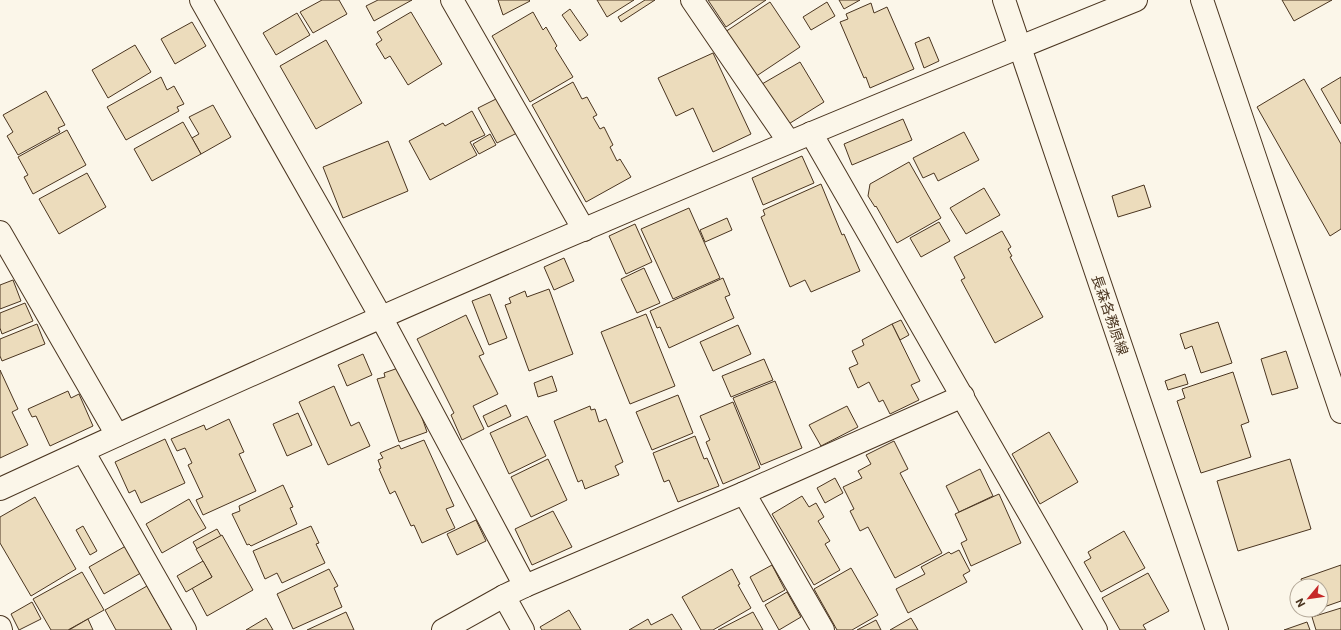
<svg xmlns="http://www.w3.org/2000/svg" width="1341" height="630" font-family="Roboto,'Noto Sans JP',sans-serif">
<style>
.building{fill:#ecdcbc;stroke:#4a3520}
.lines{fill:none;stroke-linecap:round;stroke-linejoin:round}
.street-casing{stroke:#4a3520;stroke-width:24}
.secondary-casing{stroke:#4a3520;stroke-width:24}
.street{stroke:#fbf6e9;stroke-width:22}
.secondary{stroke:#fbf6e9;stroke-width:22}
.labels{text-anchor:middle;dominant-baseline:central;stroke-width:3;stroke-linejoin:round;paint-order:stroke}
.street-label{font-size:14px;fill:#4a3520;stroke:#fbf6e9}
</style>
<rect width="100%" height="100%" fill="#fbf6e9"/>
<g class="building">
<polygon points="322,0 339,0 347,14 313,33 300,12"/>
<polygon points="378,0 412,0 374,21 366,6"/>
<polygon points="498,0 529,0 530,1 503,15"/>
<polygon points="597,0 634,0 607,17"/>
<polygon points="645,0 655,0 621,22 618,17"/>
<polygon points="708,0 766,0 726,27"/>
<polygon points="839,0 860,0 844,9"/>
<polygon points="1282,0 1332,0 1294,21"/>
<polygon points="770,2 800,47 755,77 725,32"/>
<polygon points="827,2 835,16 811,30 803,17"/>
<polygon points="871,3 874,13 887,7 914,69 870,88 866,77 864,78 840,22 848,19 846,14"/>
<polygon points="570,9 588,35 580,41 562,15"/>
<polygon points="411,12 442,64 408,85 390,56 385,59 376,44 382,40 377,32"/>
<polygon points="533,12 543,30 546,27 557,46 555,48 573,77 530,102 492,36"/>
<polygon points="297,13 310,35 276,55 263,33"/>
<polygon points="192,22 206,46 175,64 161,39"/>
<polygon points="929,37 939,61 924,68 915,43"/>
<polygon points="326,40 362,103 316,129 280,66"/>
<polygon points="135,45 151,72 108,98 92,70"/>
<polygon points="713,53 751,134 713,152 693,108 676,116 658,78"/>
<polygon points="800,62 824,102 787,125 762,84"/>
<polygon points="161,77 167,90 174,86 184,104 177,107 179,111 126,140 107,107"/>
<polygon points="1341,77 1341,124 1321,89"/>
<polygon points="1304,79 1341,144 1341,229 1330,236 1257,107"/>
<polygon points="573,82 582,99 587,97 597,115 593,117 600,129 604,127 613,145 610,147 617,161 620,159 631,177 586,202 532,105"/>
<polygon points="46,91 65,125 58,128 60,132 18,155 7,136 13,132 3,115"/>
<polygon points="498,98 517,133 497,143 478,108"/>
<polygon points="213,105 231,137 201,154 192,138 199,134 189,117"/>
<polygon points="472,111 485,135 470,142 477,155 430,180 409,141 443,123 445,126"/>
<polygon points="903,119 912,140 852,165 844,144"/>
<polygon points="183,122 201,154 152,181 134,149"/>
<polygon points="67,130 86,165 33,194 24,177 28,175 18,157"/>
<polygon points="964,132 979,160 938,181 934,173 923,178 913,158"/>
<polygon points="490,134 496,145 479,154 473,144"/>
<polygon points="388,141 408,191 343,218 323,167"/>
<polygon points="802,156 814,183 763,205 752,178"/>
<polygon points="909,162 941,218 897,243 876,206 875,207 868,196 870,184"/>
<polygon points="87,173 106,207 59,234 39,199"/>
<polygon points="821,184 842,235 844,234 860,271 811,292 805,280 790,287 761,217 765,215 763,210"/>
<polygon points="1144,185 1151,207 1118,217 1112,196"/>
<polygon points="984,188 1000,215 966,234 950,208"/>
<polygon points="689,208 720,278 673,299 641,229"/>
<polygon points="727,218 732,230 705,242 700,230"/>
<polygon points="939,222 950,241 921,257 910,238"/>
<polygon points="635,224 652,262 626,274 609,236"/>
<polygon points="1002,231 1011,247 1008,249 1012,256 1010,257 1043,317 995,343 961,280 965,278 954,257"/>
<polygon points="564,258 574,281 554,290 544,267"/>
<polygon points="644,268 660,303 637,313 621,279"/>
<polygon points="723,278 730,295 725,297 734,318 669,348 660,327 657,328 650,311"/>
<polygon points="13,280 21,301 0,309 0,285"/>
<polygon points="549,289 573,354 529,371 505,305 511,303 509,298 525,291 527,297"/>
<polygon points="490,294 507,338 489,345 472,301"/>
<polygon points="25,303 33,321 2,334 0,328 0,313"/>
<polygon points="646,314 675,386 630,404 601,332"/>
<polygon points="466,315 484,354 479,356 498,394 473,406 484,429 462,440 451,415 454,413 417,339"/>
<polygon points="901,320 909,335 900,340 892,324"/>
<polygon points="1218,322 1232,363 1201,373 1192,346 1185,349 1180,334"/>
<polygon points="37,324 45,344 2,361 0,356 0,339"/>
<polygon points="892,324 920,381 911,385 919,400 890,414 883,400 879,402 869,382 858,388 849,368 858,364 852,351 864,345 862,340"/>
<polygon points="738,325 751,354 713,371 700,342"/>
<polygon points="1286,351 1298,388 1272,395 1261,359"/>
<polygon points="363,354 372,375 347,386 338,365"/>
<polygon points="764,359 773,380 731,397 722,376"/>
<polygon points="401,367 405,369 427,432 399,442 377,379 385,377 384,373"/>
<polygon points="0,370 18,409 12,412 28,445 0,458"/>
<polygon points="1233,372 1249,422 1241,425 1251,457 1201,473 1177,401 1185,398 1182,389"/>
<polygon points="1185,374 1188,384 1168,390 1165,381"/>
<polygon points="552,376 557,391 538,397 534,383"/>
<polygon points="775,381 802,448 761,465 733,398"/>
<polygon points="334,386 351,426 359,422 370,446 328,465 299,402"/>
<polygon points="68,391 71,398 79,394 93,426 50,446 36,416 32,417 28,409"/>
<polygon points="678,395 693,433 652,450 636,412"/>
<polygon points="733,402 760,468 723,484 706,442 710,440 700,416"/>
<polygon points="506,405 511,416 488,427 483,416"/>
<polygon points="590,406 591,410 595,409 599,422 606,419 623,462 615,466 619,475 585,489 582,480 578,482 554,421"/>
<polygon points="847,406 858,427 821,446 809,425"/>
<polygon points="298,413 312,445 287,456 273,424"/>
<polygon points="527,416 546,456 509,474 490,433"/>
<polygon points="229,419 244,452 239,454 256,491 203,515 196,500 203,497 188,465 192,463 185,448 177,451 171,439 204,425 206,430"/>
<polygon points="1049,432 1078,482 1040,504 1012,454"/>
<polygon points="695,436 704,459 707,458 719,486 678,502 669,480 664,482 653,453"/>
<polygon points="165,439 185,483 141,503 135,490 129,493 115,462"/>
<polygon points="424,440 454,506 446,509 455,528 422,543 414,525 411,526 395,491 390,494 379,469 381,468 378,460 383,458 380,453 399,445 401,449"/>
<polygon points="894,441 908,469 900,473 942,553 895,578 868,527 860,531 850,511 854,509 843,487 862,478 858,471 871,464 866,455"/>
<polygon points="548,459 567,500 531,517 511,477"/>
<polygon points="1290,459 1311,529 1238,551 1217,481"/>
<polygon points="980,469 993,496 959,512 946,486"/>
<polygon points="835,478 843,493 825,503 817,488"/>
<polygon points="283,485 293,507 290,508 297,524 251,546 249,544 247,545 232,514 240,511 239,506"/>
<polygon points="999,494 1021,543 971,566 961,543 967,540 955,514"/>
<polygon points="802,496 809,507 816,503 824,517 818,521 830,541 825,544 840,570 814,585 772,514"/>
<polygon points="35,497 76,569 31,596 0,543 0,517"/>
<polygon points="189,499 206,528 162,553 146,524"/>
<polygon points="553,511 572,547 532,565 515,529"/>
<polygon points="476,520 486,541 457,555 447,534"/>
<polygon points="83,526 97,551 90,555 76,530"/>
<polygon points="311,526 319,543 316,544 325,563 282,583 277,573 265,579 253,551"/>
<polygon points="217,529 221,536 197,549 193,542"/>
<polygon points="1124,531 1145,568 1101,592 1084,562 1091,558 1088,552"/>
<polygon points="222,535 253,590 207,616 192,588 212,577 196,549"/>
<polygon points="131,543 146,570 104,594 89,567"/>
<polygon points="959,550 970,571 963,575 967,582 908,613 896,589 925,574 921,567 949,552 951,554"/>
<polygon points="203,561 212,577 186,592 177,576"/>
<polygon points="772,565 785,590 763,602 750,577"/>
<polygon points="1341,565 1341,601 1321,608 1321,586 1303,586 1301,579"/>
<polygon points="851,568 878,615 852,630 837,630 814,589"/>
<polygon points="329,569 338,586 334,588 342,607 293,629 277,594"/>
<polygon points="732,569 740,584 738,585 751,608 713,630 701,630 682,597"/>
<polygon points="82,572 104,610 68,630 51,630 33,599"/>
<polygon points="1148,573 1169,611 1143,625 1146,630 1120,630 1102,598"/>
<polygon points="147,586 172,630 116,630 105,610"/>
<polygon points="787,592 801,617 779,630 765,605"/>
<polygon points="32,602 41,619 19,630 11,614"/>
<polygon points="1341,608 1341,630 1316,630 1312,617"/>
<polygon points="569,610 581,630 542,630 540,627"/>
<polygon points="346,612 354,630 307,630"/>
<polygon points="753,612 763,630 718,630"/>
<polygon points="672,614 682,630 629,630 648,619 651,625"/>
<polygon points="266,618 273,630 246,630"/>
<polygon points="911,618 918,630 890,630"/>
<polygon points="88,619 93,630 69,630"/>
<polygon points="876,620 881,630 857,630"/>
<polygon points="1307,622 1310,630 1284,630"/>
</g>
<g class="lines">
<g class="street-casing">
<g id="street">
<polyline points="201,0 381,317 525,586"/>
<polyline points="452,0 584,230"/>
<polyline points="692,0 789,142"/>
<polyline points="1202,0 1341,412"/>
<polyline points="811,133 1096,630"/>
<polyline points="0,232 117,435"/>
<polyline points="83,451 185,630"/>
<path d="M0,489C374,316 754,154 1136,0"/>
<polyline points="744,493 823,630"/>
<polyline points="504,596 523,630"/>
<polyline points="0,627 1,630"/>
<polyline points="443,630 504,596 525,586 744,493 963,396"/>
</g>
</g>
<g class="secondary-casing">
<polyline id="secondary" points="1004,0 1217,630"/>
</g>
<use href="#street" class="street"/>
<use href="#secondary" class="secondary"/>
</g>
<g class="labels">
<g class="street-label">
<text transform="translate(1110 315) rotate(71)">長森各務原線</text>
</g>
</g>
<g transform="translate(1309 598) rotate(241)"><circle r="19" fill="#fbf6e9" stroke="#b4a999"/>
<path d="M0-3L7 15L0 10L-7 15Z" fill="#c62828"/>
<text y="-6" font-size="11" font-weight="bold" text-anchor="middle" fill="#4a3520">N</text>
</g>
</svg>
